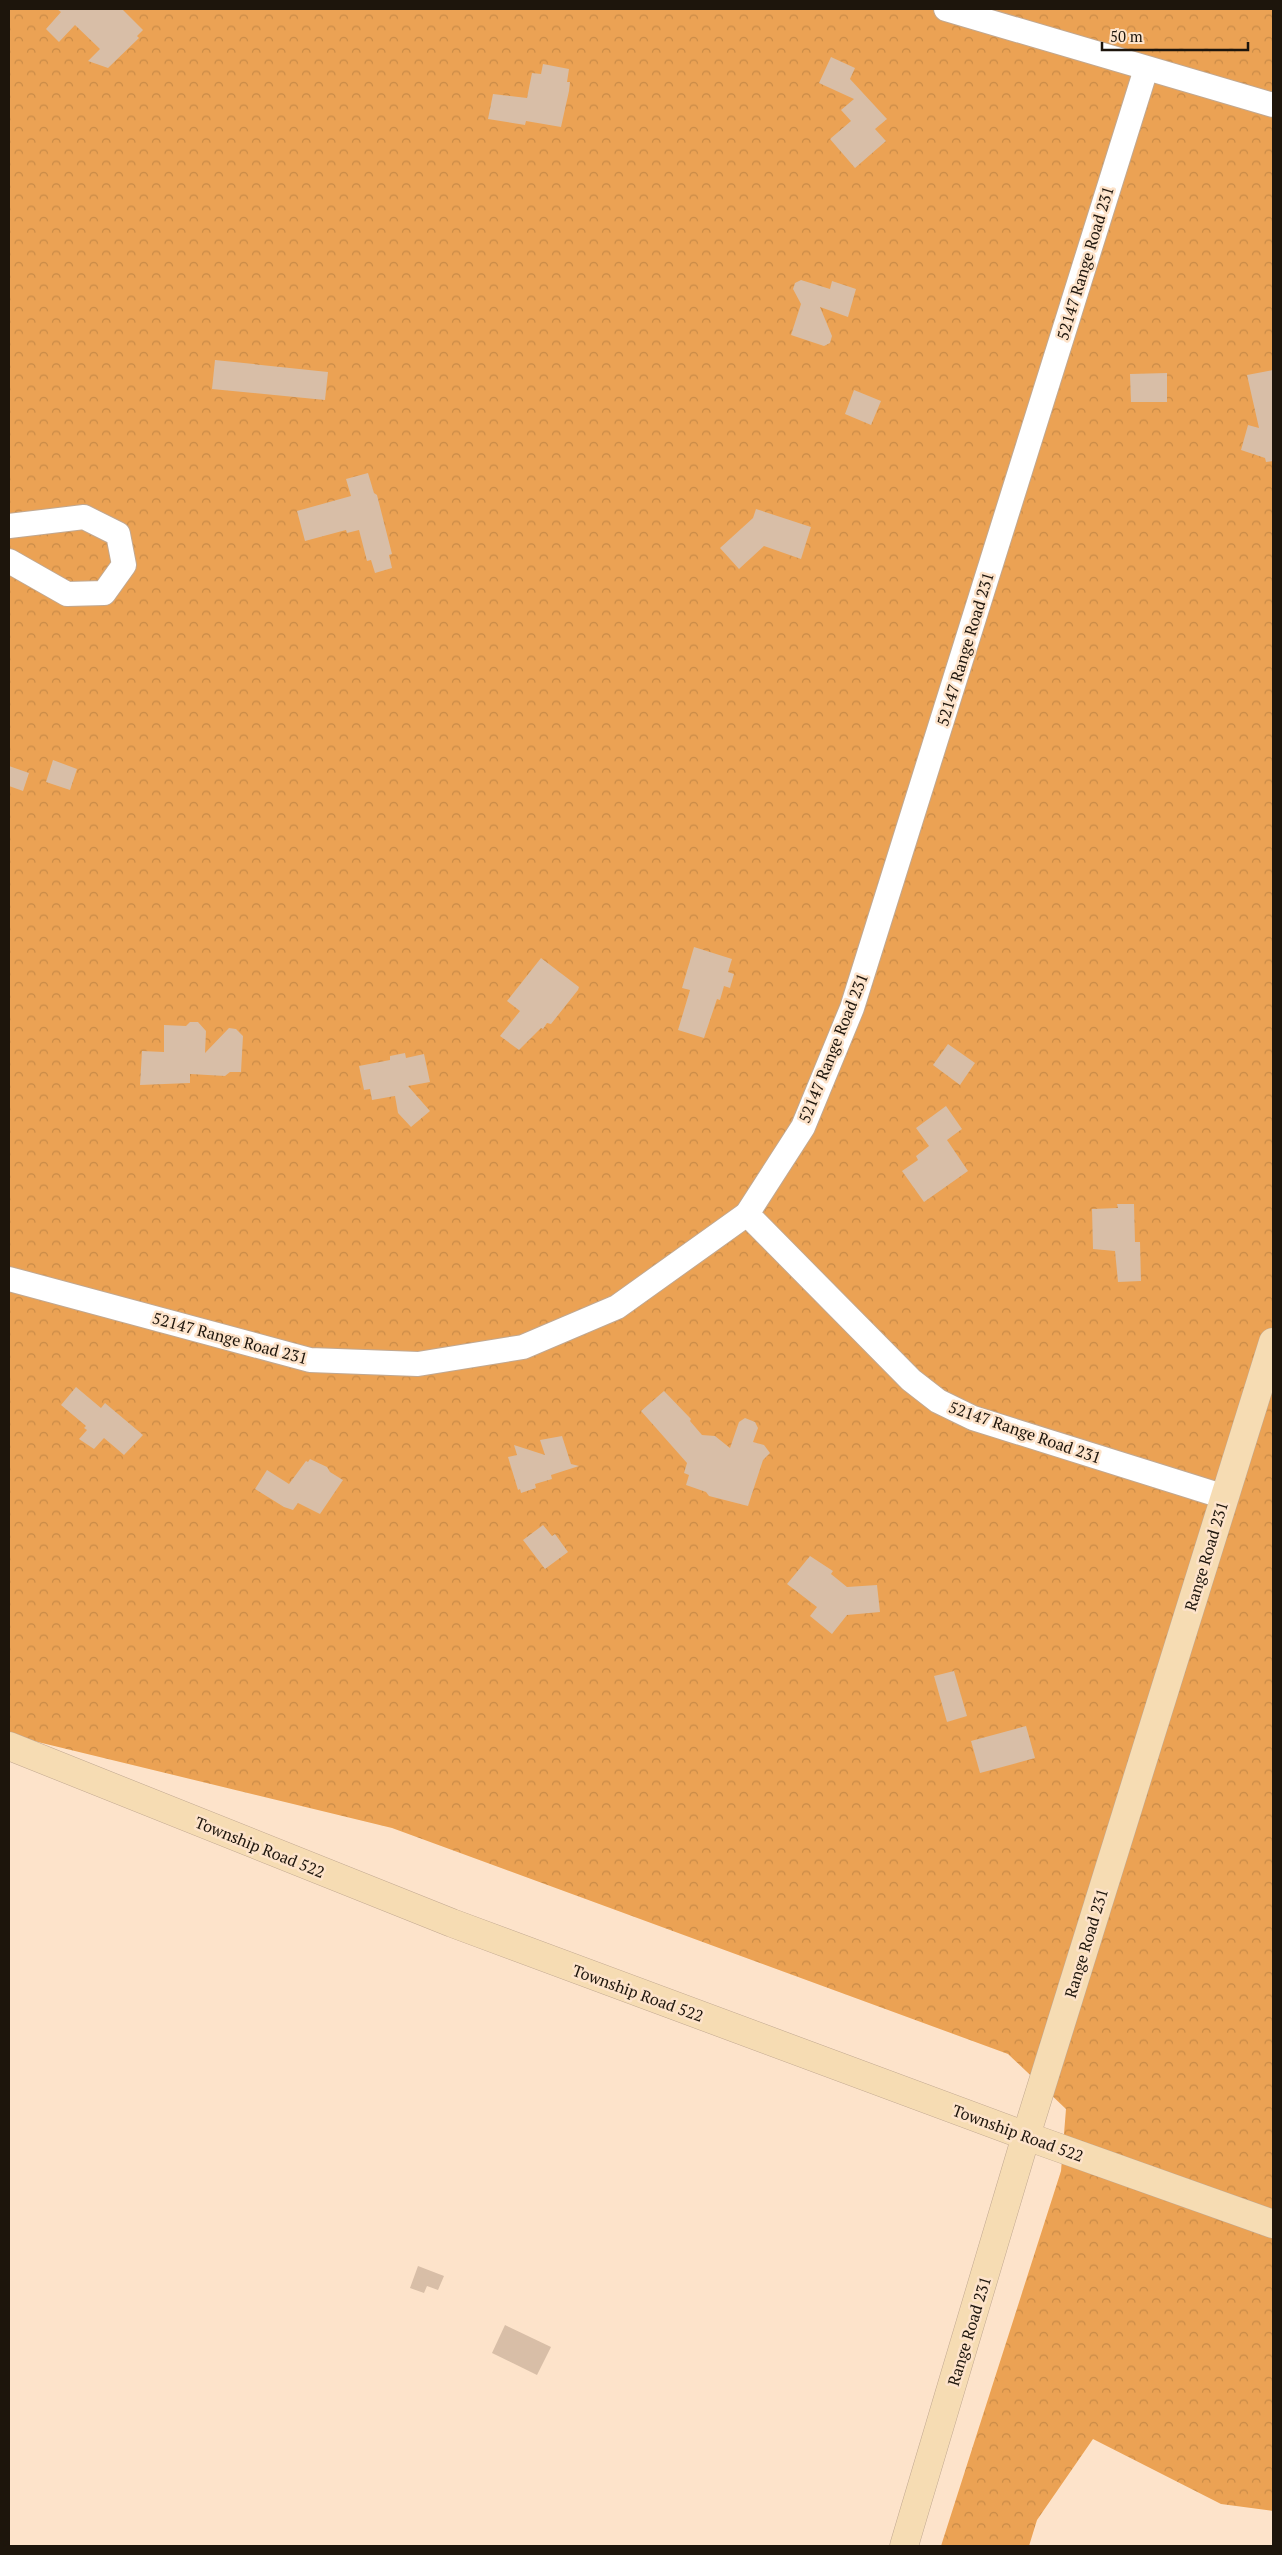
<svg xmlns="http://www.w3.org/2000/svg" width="1282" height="2555" font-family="'PT Serif',serif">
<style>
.forest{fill:url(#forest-crowns)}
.building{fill:#d8bea7}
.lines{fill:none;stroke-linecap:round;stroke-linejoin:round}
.street-casing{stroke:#c1a891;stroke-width:26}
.secondary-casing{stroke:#c1a891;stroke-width:29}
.street{stroke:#fff;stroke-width:24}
.secondary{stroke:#f6dcb3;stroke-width:28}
.labels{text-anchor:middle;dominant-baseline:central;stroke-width:5;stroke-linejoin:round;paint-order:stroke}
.street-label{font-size:16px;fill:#1d150c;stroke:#fde3ca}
</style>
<defs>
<pattern id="forest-crowns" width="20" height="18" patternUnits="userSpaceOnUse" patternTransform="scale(1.25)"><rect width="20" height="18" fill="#eba254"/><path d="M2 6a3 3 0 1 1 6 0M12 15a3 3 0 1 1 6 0" fill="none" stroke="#c98b48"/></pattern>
</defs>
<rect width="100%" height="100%" fill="#fde3ca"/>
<polygon class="forest" points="9,9 1273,9 1273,2511 1221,2504 1093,2439 1037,2520 1029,2546 941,2546 1061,2171 1066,2109 1008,2054 392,1828 9,1735"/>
<g class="building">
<polygon points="57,9 122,9 143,30 137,36 139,38 108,68 88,61 100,49 75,25 59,42 46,29 61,12"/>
<polygon points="831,57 855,68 850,79 887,119 875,129 886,141 855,168 830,139 851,121 841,110 854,99 819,83"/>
<polygon points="543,64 569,69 567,82 570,82 569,91 561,127 526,121 525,125 488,119 493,94 527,98 532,73 541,74"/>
<polygon points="801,280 830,289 832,281 856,289 848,317 820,307 832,336 830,343 824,346 791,335 801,304 793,289 795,283"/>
<polygon points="215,360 328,372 325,400 212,389"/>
<polygon points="1273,370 1273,461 1266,462 1265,458 1241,450 1248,425 1259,428 1247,375"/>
<polygon points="1167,373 1167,402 1131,402 1130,374"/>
<polygon points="854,390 881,401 871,425 845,414"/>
<polygon points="368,473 374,493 377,495 392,554 389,555 392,568 375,573 371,560 367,561 359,530 347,533 346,530 305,541 297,511 351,496 346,479"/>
<polygon points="756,509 811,527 801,559 764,546 739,569 720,548 753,518"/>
<polygon points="53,760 77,769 70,790 46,782"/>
<polygon points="9,766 29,773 23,791 9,786"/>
<polygon points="694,947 732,959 728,972 734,974 730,988 724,986 720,1000 717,999 704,1038 678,1030 690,990 682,988"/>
<polygon points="541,958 579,987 578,990 551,1024 547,1023 543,1029 541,1028 519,1050 500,1036 520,1011 507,1001"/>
<polygon points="190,1022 198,1022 206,1031 205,1053 229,1028 236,1029 243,1036 241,1072 230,1072 225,1076 190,1074 190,1083 140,1085 142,1051 164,1052 164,1025 186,1026"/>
<polygon points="948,1044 975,1063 960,1085 933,1065"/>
<polygon points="405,1053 406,1058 424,1054 430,1082 408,1086 430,1111 411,1127 398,1113 395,1096 372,1100 370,1089 364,1090 359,1066 390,1060 390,1056"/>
<polygon points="946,1106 962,1129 947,1140 968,1171 924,1202 902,1171 918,1160 916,1156 929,1146 916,1128"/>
<polygon points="1117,1204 1134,1204 1135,1242 1140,1242 1141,1281 1118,1282 1115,1251 1093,1249 1092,1209 1118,1208"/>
<polygon points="76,1387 101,1408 105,1403 143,1435 124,1455 104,1438 94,1449 79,1439 87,1430 84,1428 86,1426 61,1405"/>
<polygon points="664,1391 691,1419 690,1421 702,1435 715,1436 730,1448 739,1422 745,1418 755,1422 758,1428 753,1442 764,1445 770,1453 763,1460 748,1506 709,1496 706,1492 686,1485 689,1475 684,1473 687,1463 641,1411"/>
<polygon points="562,1436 571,1464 579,1466 551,1475 552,1479 535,1484 536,1488 521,1493 520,1489 518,1490 508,1457 517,1455 514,1445 545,1455 540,1440"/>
<polygon points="310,1459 327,1467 330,1472 343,1480 320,1514 298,1503 293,1510 284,1507 255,1489 267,1470 289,1484 306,1461 308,1462"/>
<polygon points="543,1525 552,1536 555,1534 568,1552 545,1569 523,1540"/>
<polygon points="810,1556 833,1571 831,1574 847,1587 877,1585 880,1612 847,1615 832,1634 810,1616 817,1607 787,1584"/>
<polygon points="954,1671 967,1716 947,1722 934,1676"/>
<polygon points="1026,1726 1035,1758 980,1773 971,1741"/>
<polygon points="418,2266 444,2276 438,2290 427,2286 424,2293 410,2288"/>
<polygon points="505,2325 551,2347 537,2375 492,2353"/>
</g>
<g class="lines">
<g class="street-casing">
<g id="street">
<polyline points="946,9 1273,105"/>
<polyline points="9,526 84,517 118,534 124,565 104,593 67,594 9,561"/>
<polyline points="747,1214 911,1380 938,1401 973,1418 1225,1497"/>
<polyline points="9,1279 310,1360 418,1364 523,1347 617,1307 747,1214 803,1127 852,1008 1146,69"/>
</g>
</g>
<g class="secondary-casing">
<g id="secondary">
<polyline points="9,1746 452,1923 1026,2136 1273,2224"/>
<polyline points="904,2546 1026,2136 1273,1342"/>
</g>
</g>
<use href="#street" class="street"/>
<use href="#secondary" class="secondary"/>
</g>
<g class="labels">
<g class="street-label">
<text transform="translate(1085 263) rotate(-73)">52147 Range Road 231</text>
<text transform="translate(965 649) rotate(-73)">52147 Range Road 231</text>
<text transform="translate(833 1048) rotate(-68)">52147 Range Road 231</text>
<text transform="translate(230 1338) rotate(15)">52147 Range Road 231</text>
<text transform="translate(1025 1432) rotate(19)">52147 Range Road 231</text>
<text transform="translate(1206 1556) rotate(-73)">Range Road 231</text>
<text transform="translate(260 1847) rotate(22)">Township Road 522</text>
<text transform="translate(1086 1943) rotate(-73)">Range Road 231</text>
<text transform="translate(638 1993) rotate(20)">Township Road 522</text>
<text transform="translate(1018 2133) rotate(20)">Township Road 522</text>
<text transform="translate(969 2331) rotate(-73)">Range Road 231</text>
</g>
</g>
<rect width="1282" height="2555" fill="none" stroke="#1d150c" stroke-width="20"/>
<path d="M1102 42v8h146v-8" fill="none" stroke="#1d150c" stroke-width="2.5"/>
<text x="1110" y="42" font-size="15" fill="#1d150c" stroke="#fde3ca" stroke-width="4" paint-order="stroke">50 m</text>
</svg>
